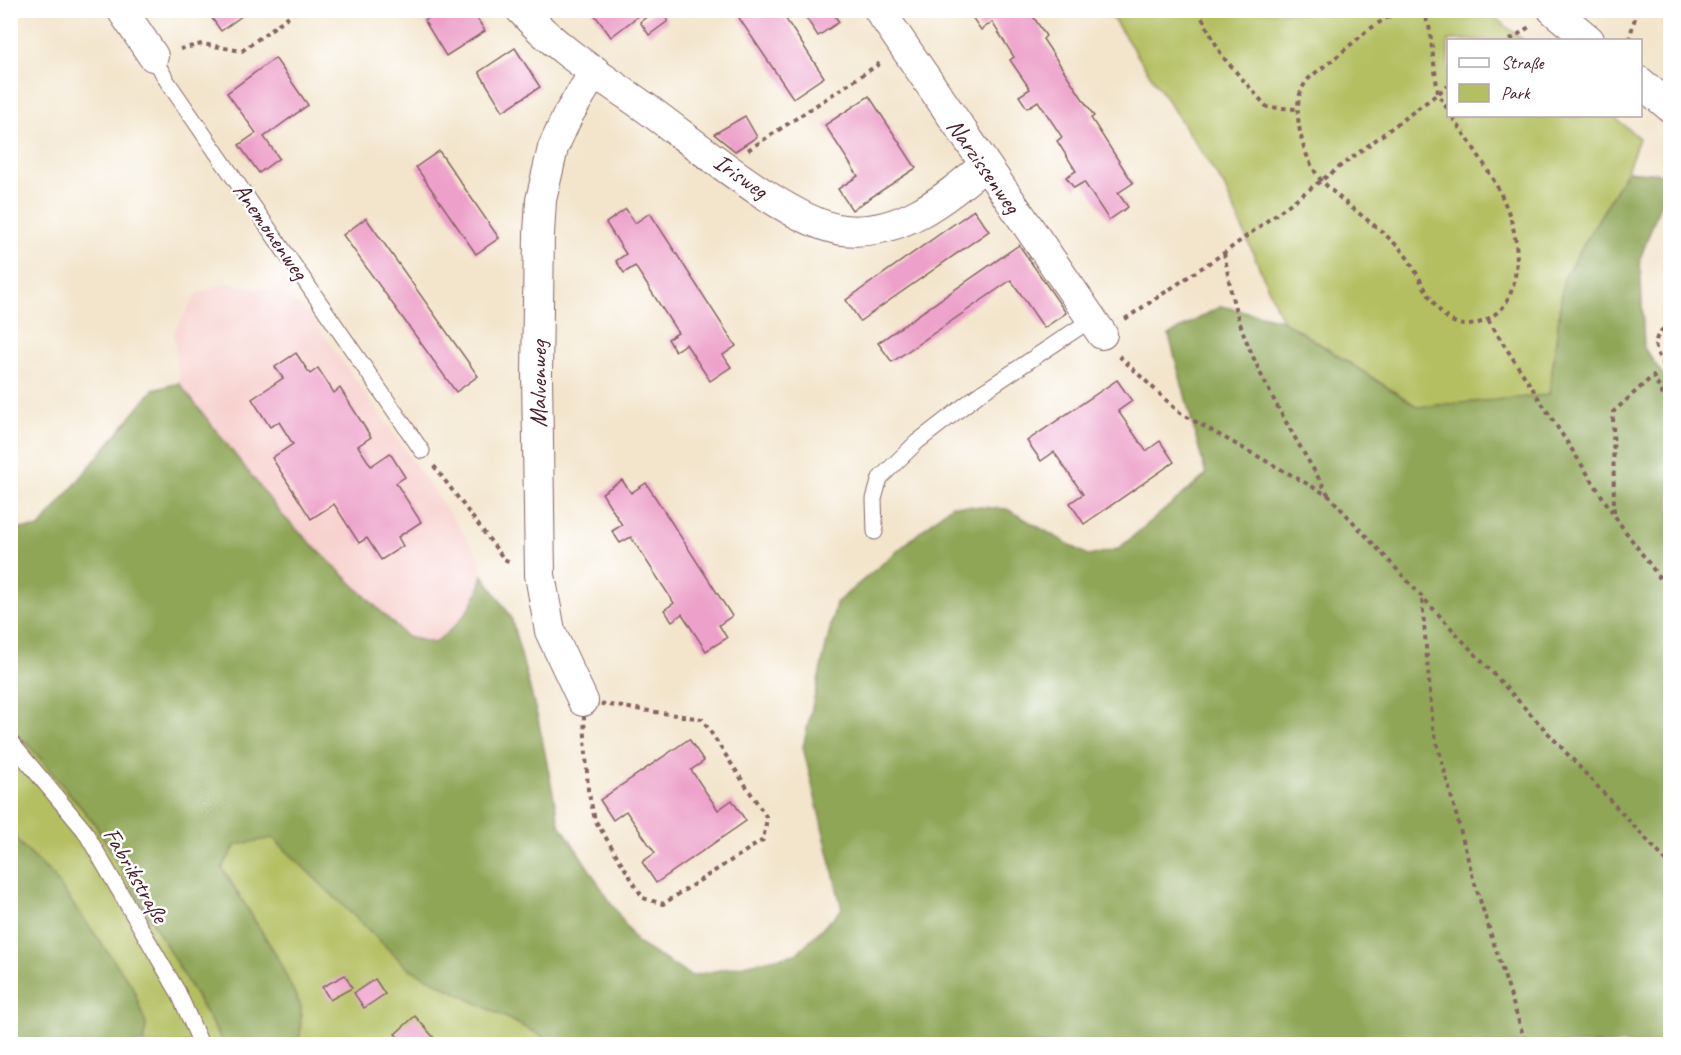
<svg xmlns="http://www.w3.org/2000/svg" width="1681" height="1055" font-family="Caveat,sans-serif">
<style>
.built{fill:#f7d0cd}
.green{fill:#b3bf61;stroke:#7e6f46;stroke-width:1.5}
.forest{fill:#8ea657;stroke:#6c6241;stroke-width:1.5}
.building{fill:#eda0c9}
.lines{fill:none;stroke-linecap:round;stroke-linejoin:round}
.lane-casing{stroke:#856463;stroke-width:17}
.street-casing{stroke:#856463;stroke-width:32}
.path{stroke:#856463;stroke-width:4;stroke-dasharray:4.5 4.5;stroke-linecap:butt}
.lane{stroke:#fff;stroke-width:15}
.street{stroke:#fff;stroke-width:30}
.labels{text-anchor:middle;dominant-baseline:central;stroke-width:5;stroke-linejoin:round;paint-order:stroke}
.street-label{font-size:24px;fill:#4a1f2b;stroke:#fff}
</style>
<rect width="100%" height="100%" fill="#fff"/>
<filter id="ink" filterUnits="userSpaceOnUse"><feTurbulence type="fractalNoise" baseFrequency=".0167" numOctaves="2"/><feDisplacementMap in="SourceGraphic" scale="12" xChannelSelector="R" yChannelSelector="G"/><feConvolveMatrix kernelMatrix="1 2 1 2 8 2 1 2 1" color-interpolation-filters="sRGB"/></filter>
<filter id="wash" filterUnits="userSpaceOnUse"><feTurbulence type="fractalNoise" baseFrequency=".008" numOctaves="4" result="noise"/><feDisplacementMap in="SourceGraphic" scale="24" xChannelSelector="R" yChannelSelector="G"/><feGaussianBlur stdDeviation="1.35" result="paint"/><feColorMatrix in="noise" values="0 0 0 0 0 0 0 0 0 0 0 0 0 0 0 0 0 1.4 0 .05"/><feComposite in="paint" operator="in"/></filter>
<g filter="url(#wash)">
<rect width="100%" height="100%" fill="#f3e5cc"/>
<polygon class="built" points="225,283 281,292 310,315 478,554 483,575 479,592 457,626 434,643 407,637 282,515 179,383 174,332 197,294"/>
<g class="green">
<polygon points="1108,11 1487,11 1523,40 1448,40 1448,116 1613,116 1639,138 1627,171 1564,278 1549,395 1418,407 1282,320 1224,186"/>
<polygon points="10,738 28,744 95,824 224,1044 143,1044 146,1025 53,876 18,842 11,823"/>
<polygon points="273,837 408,968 558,1044 300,1044 301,1007 275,953 222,868 236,845"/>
</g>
<g class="forest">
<path d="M1627,171L1662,174V199L1640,259L1644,348L1670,385V1044H558L408,968L273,838L236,845L222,868L275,953L301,1007L300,1044H224L95,824L28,744L11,738L10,529L39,528L153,390L179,383L282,515L407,637L434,643C459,625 476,606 483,575L511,617L538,719L559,823L637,943L691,976L796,954L842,909L803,747L836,603L952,505L1007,509L1089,556L1118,549L1206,475L1169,335L1221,306L1282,320L1418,407L1549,395L1564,278Z"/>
<polygon points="10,823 18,842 53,876 133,987 146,1025 143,1044 11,1044"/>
</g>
<g id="blocks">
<g class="building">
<polygon points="206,10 250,10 221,31"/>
<polygon points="440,10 472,10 485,31 446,56 424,20"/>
<polygon points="591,10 646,10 611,37"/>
<polygon points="656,10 660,10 668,21 649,35 640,22"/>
<polygon points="750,10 780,10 824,77 793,98 739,18"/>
<polygon points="801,10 831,10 839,22 818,36"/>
<polygon points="982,10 1029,10 1046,36 1043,39 1094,116 1091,118 1133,183 1118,193 1128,207 1109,220 1084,182 1074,188 1066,177 1076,171 1057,141 1062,137 1038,101 1027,108 1019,96 1030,89 1010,60 1014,57 992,22 981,30 972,17"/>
<polygon points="515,48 540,87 503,111 479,72"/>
<polygon points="275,58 308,105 264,137 279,158 259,173 239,145 256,133 227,93"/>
<polygon points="869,96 916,168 852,210 838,189 858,176 825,125"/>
<polygon points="745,116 757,137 735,151 714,134"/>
<polygon points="439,151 499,238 476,254 416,167"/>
<polygon points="626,209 635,223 650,213 736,346 723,355 731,367 710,381 686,344 675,351 668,339 678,333 635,266 624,273 616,261 626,254 606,223"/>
<polygon points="974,210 989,231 860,321 846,300"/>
<polygon points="366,218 478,376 456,392 343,235"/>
<polygon points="1019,245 1066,313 1044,328 1011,280 892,362 878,343"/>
<polygon points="296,353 310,374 318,368 334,393 340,388 371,437 358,446 371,466 390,453 405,477 396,483 421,522 398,537 403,546 381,560 367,538 359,543 334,504 311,519 272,458 293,444 279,422 270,427 252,399 283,378 275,367"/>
<polygon points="1117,380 1132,401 1118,411 1146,451 1160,441 1174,462 1084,524 1070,503 1083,494 1054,452 1041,461 1027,441"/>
<polygon points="622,480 631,493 646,483 732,616 719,625 727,638 706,651 682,614 672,621 664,610 674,603 631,537 620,543 612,531 622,525 602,493"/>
<polygon points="689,739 704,761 691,770 718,810 732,800 746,821 656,883 642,862 655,853 626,811 613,820 600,800"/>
<polygon points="345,975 352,988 330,1000 322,987"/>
<polygon points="375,979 385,994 364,1008 354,993"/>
<polygon points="415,1016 435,1039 429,1044 405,1044 395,1034"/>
</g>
</g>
</g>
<g filter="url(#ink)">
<use href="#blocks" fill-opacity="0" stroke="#856463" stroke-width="1.5"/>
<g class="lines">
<g class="lane-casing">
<g id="lane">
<polyline points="153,56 167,81 422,451"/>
<polyline points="875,532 874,499 880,478 917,442 978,395 1092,319"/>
<polyline points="10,741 84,830 178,992 201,1044"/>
</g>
</g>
<g class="street-casing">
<g id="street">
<polyline points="122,10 153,56"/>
<path d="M521,10C556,49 604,78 646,108C692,141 790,224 843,230C900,236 943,200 984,166"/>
<polyline points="879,10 1102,334"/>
<polyline points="1553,10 1589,40"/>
<polyline points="1640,82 1670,107"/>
<polyline points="583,701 550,631 540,575 537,375 539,234 541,200 553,148 568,115 595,71"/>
</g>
</g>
<g class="path">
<polyline points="1198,10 1222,56 1267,107 1296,109"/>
<polyline points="1383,10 1387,15"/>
<path d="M1406,10C1378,18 1357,40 1335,58C1326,66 1309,75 1304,85C1289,109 1304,163 1323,182C1347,207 1378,225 1402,251C1419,270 1431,313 1456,323C1471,329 1486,321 1498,312C1508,304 1513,289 1515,276C1526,216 1483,163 1452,116"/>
<polyline points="1421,10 1429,25 1438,94 1448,110"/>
<polyline points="1510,40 1532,25"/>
<polyline points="1629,40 1635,18 1634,10"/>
<polyline points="180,49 202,44 242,51 297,10"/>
<polyline points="748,150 882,62"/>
<path d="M1224,253C1228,272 1230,293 1236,311C1256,377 1295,437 1329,496"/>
<polyline points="1125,319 1224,253 1448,86"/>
<polyline points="1488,320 1620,524 1670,592"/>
<path d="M1670,323C1646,341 1656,353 1670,374"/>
<polyline points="1119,356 1180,413 1329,496 1670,865"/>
<polyline points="434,466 504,559 512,563"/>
<polyline points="1614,512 1613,412 1653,376 1670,409"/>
<polyline points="1422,600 1433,728 1473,878 1526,1044"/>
<polygon points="583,701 702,719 767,818 763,840 663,904 643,898 595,820 588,790"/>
</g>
<use href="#lane" class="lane"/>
<use href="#street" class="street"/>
</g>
</g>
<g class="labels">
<g class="street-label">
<text transform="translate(984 166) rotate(55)">Narzissenweg</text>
<text transform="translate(741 176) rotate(35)">Irisweg</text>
<text transform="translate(271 231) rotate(55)">Anemonenweg</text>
<text transform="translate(538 384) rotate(-90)">Malvenweg</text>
<text transform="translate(136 875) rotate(60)">Fabrikstraße</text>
</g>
</g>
<rect width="1681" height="1055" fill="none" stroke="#fff" stroke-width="36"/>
<rect x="1447" y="39" width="195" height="78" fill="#ffffff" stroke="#b7a5aa" stroke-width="1.5"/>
<rect x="1459" y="58" width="30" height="9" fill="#ffffff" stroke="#b7a5aa" stroke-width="1.5"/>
<text x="1501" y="69" font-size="18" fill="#4a1f2b">Straße</text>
<rect x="1459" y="84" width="30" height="18" fill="#b3bf61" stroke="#b7a5aa" stroke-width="1.5"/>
<text x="1501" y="99" font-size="18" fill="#4a1f2b">Park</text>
</svg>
